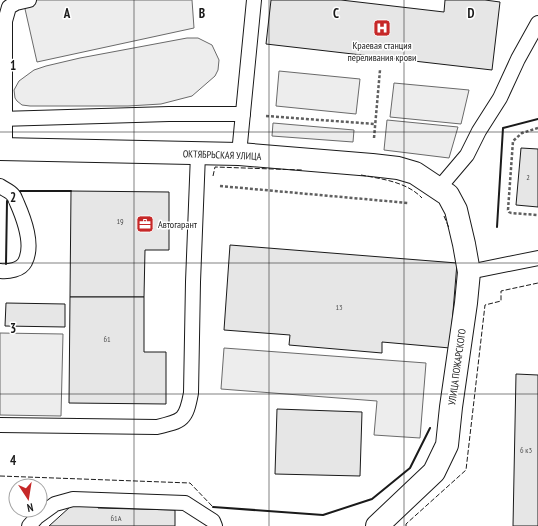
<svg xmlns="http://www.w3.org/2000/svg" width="538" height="526" font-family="'PT Sans Narrow',sans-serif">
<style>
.built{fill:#ededed;stroke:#6a6a6a}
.building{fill:#e6e6e6;stroke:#1a1a1a}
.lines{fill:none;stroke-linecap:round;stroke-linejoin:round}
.lane-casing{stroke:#1a1a1a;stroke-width:16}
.street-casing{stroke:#1a1a1a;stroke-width:24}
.path{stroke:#5f5f5f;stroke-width:2.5;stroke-dasharray:3 2;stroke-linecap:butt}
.lane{stroke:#fff;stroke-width:14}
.street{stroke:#fff;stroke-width:22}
.fence{stroke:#1a1a1a;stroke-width:1;stroke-dasharray:5 2;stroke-linecap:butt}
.wall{stroke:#1a1a1a;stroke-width:2}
.grid{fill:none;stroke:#1a1a1a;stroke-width:1;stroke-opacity:0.55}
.labels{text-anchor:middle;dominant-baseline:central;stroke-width:3;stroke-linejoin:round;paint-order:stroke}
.number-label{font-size:8px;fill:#4d4d4d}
.poi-label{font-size:10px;fill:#1a1a1a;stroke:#fff}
.street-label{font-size:10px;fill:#1a1a1a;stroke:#fff}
.grid-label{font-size:13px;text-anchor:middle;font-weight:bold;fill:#1a1a1a;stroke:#fff;stroke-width:3;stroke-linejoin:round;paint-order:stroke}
</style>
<rect width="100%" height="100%" fill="#fff"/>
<g class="built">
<polygon points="23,0 192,0 194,28 37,62"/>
<polygon points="187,38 198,38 212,45 219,60 218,70 215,76 192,96 161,104 128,106 30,106 22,105 17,101 15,98 14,90 19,81 34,70 46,66 80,58"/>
<polygon points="279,71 360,79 356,114 276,106"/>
<polygon points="394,83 469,90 461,124 390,117"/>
<polygon points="387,120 458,127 449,158 384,150"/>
<polygon points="273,123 354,130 353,142 272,136"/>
<polygon points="0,333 63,334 61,416 0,415"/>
<polygon points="224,348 426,363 420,438 374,435 377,401 221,389"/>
</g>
<g class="building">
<polygon points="271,0 341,0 444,12 445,0 485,0 500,2 492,70 266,44"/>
<polygon points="521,148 538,149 538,207 516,205"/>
<polygon points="71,191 169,192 169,250 145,250 144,297 70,297"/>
<polygon points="230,245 457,263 450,348 382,342 382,353 289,345 290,335 224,330"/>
<polygon points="70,297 144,297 144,352 166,352 166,404 69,403"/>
<polygon points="6,303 65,304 65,327 5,326"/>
<polygon points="516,374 538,375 538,526 513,526"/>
<polygon points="277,409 362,412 360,476 275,474"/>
<polygon points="81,497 99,497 98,508 175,510 175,526 49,526"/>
</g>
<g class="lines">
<g class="lane-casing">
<g id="lane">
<polyline points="0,119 169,114 243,114"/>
<polyline points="5,149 5,21 9,7 16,3 29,0"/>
<polyline points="239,154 254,0"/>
<path d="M0,186C4,189 10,191 13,195C15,197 16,201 17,203C24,219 34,245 25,262C21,270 8,272 0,271"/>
<polyline points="439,188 467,155 479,131 500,98 518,59 538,23"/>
<polyline points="469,272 538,258"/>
<path d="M0,425L157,427C183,421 186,420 191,393L193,282L198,154"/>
<polyline points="29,526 37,517 55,504 73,499 185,503 213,521 215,526"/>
</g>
</g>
<g class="street-casing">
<polyline id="street" points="0,149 239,154 372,165 398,168 415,173 448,195 456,210 464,244 469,272 466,303 451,407 447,445 434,472 377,526"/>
</g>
<g class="path">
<polyline points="266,116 375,124"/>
<polyline points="538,128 522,133 513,141 508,210 509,212 511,213 538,215"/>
<polyline points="374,138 380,70"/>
<polyline points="220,186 408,203"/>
</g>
<use href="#lane" class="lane"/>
<use href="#street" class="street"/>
<g class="fence">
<path d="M361,175C382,179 407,182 422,198"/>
<polyline points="213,176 215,167 302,170"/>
<polyline points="444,216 449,228"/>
<polyline points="0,476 190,483 213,507"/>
<polyline points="406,526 406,524 466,470 485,305 501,301 501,291 538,283"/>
</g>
<g class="wall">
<polyline points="20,191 71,191"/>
<polyline points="497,227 503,128 538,119"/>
<polyline points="6,264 7,201"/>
<polyline points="213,507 323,515 372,499 410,468 430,428"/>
</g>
</g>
<path class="grid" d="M134,0V526M269,0V526M404,0V526M0,132H538M0,263H538M0,394H538"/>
<defs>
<g id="hospital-square" transform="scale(0.9)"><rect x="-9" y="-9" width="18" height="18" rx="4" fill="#c62828" stroke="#fff"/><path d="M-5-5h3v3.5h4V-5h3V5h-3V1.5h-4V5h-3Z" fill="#fff"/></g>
<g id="office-square" transform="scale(0.9)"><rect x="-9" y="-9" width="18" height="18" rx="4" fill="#c62828" stroke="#fff"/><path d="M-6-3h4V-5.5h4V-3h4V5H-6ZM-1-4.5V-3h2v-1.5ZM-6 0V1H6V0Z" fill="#fff"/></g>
</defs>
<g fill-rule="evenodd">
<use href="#hospital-square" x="382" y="28"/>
<use href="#office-square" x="145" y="224"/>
</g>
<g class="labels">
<g class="number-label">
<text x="528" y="177">2</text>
<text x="120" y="221">19</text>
<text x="339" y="307">13</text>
<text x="107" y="339">61</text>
<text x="526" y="450">6 к3</text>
<text x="116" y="518">61А</text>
</g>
<g class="poi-label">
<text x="382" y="45">Краевая станция<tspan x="382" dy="12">переливания крови</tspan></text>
<text x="158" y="224" text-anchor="start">Автогарант</text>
</g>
<g class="street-label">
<text transform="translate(222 155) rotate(2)">ОКТЯБРЬСКАЯ УЛИЦА</text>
<text transform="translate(457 367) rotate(-82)">УЛИЦА ПОЖАРСКОГО</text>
</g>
</g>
<g class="grid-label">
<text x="67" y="18">A</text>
<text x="202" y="18">B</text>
<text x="336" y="18">C</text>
<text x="471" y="18">D</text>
<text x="13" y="70">1</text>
<text x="13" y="202">2</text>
<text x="13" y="333">3</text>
<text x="13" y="465">4</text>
</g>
<g transform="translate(28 498) rotate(168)"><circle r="19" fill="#ffffff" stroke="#a3a3a3"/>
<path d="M0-3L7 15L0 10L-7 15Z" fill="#c62828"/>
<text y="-6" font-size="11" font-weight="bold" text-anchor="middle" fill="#1a1a1a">N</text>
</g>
</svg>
